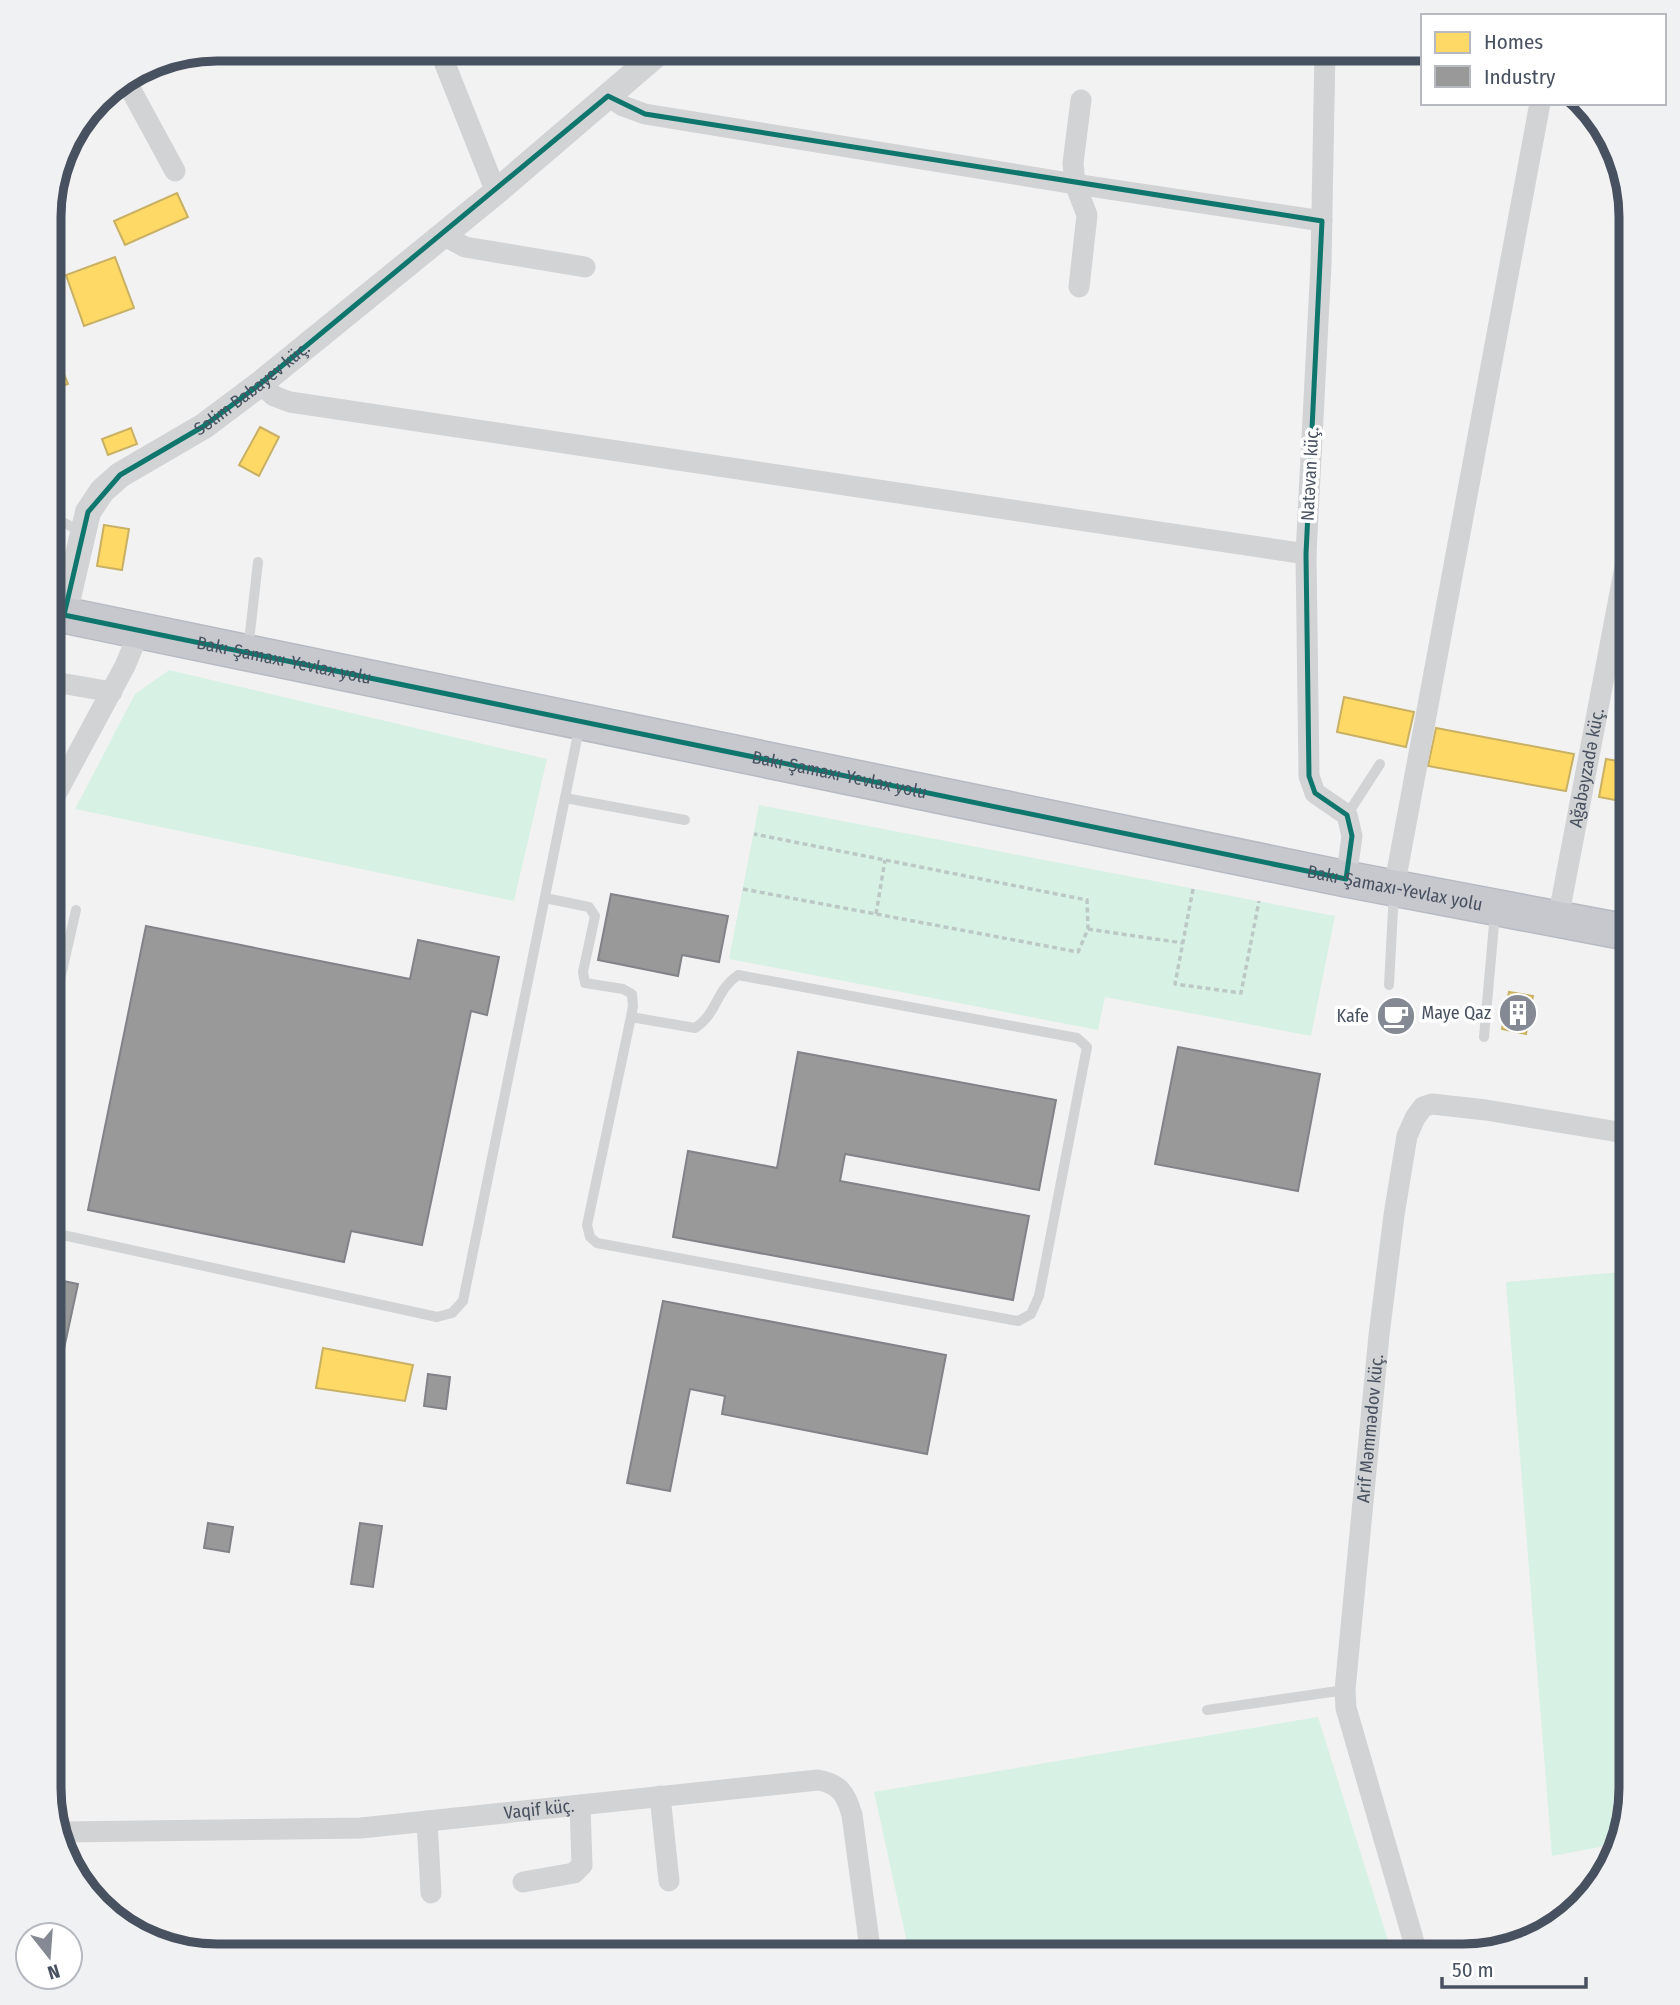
<svg xmlns="http://www.w3.org/2000/svg" width="1680" height="2005" font-family="'Fira Sans Condensed',sans-serif">
<style>
.green{fill:#d7f1e5}
.homes{fill:#ffd966;stroke:#c8b064;stroke-width:2}
.industry{fill:#999;stroke:#818388;stroke-width:2}
.lines{fill:none;stroke-linecap:round;stroke-linejoin:round}
.trunk-casing{stroke:#b7bac2;stroke-width:38}
.path{stroke:#bcc8c6;stroke-width:3.5;stroke-dasharray:5 3.5;stroke-linecap:butt}
.service{stroke:#d1d3d5;stroke-width:10}
.minor{stroke:#d1d3d5;stroke-width:21}
.tertiary{stroke:#d1d3d5;stroke-width:26}
.trunk{stroke:#c6c8ce;stroke-width:35}
.marked{fill:none;stroke:#0f766e;stroke-width:5;stroke-linejoin:round}
.labels{text-anchor:middle;dominant-baseline:central;stroke-width:7;stroke-linejoin:round;paint-order:stroke}
.street-label{font-size:18px;fill:#485160;stroke:#fff}
.poi-label{font-size:18px;fill:#485160;stroke:#fff;text-anchor:end}
.rim{fill:none;stroke:#485160;stroke-width:9}
</style>
<rect width="100%" height="100%" fill="#f3f2f2"/>
<g class="green">
<polygon points="169,670 547,759 514,901 75,809 135,694"/>
<polygon points="759,805 1335,916 1311,1036 1105,997 1098,1030 729,959"/>
<polygon points="1631,1271 1631,1788 1616,1844 1552,1856 1506,1282"/>
<polygon points="1318,1717 1393,1956 910,1956 874,1792"/>
</g>
<g class="homes">
<polygon points="177,193 188,217 125,245 114,221"/>
<polygon points="115,257 134,308 84,326 66,275"/>
<polygon points="53,346 68,384 49,391 49,347"/>
<polygon points="260,427 279,437 259,476 239,465"/>
<polygon points="131,428 137,444 108,455 102,439"/>
<polygon points="104,525 129,529 122,570 97,566"/>
<polygon points="1344,697 1414,712 1406,747 1337,732"/>
<polygon points="1436,728 1574,754 1566,791 1428,766"/>
<polygon points="1606,759 1631,763 1631,803 1599,797"/>
<polygon points="1509,992 1533,996 1526,1034 1502,1029"/>
<polygon points="323,1348 413,1365 405,1401 316,1388"/>
</g>
<g class="industry">
<polygon points="611,894 728,916 719,962 682,955 678,976 598,960"/>
<polygon points="146,926 410,979 418,940 499,957 487,1015 471,1011 422,1245 351,1231 344,1262 88,1210"/>
<polygon points="1178,1047 1320,1074 1298,1191 1155,1164"/>
<polygon points="798,1052 1056,1100 1039,1190 845,1154 840,1181 1029,1216 1013,1300 673,1237 688,1151 777,1168"/>
<polygon points="49,1278 78,1284 49,1418"/>
<polygon points="663,1301 946,1355 927,1454 722,1414 725,1396 690,1389 670,1491 627,1483"/>
<polygon points="428,1374 450,1377 446,1409 424,1406"/>
<polygon points="208,1523 233,1527 229,1552 204,1548"/>
<polygon points="360,1523 382,1526 373,1587 351,1584"/>
</g>
<g class="lines">
<g class="trunk-casing">
<g id="trunk">
<path id="s5" d="M49,612L1346,879L1631,933"/>
</g>
</g>
<g class="path">
<polyline points="743,889 1078,952 1088,929 1087,900 754,834"/>
<polyline points="1193,889 1175,984 1241,993 1259,901"/>
<polyline points="876,914 885,860"/>
<polyline points="1088,929 1183,943"/>
</g>
<g class="service">
<polyline points="49,519 56,519 83,532"/>
<polyline points="248,650 258,562"/>
<polyline points="565,798 685,820"/>
<polyline points="1347,815 1380,764"/>
<path d="M545,898L589,907L595,916L583,972L585,983L623,989L632,994L633,1006L631,1017L587,1225L590,1237L597,1243L1018,1321L1031,1314L1039,1296L1087,1047L1077,1038L738,975C715,991 718,1013 695,1028L631,1017"/>
<polyline points="1389,985 1394,891"/>
<polyline points="49,1028 76,910"/>
<polyline points="1484,1037 1495,913"/>
<polyline points="49,1232 437,1317 452,1313 463,1301 580,724"/>
<polyline points="1207,1710 1345,1690"/>
</g>
<g class="minor">
<polyline points="439,49 496,192"/>
<polyline points="1325,49 1321,264 1306,554 1309,776 1315,793 1347,815 1352,836 1346,879"/>
<polyline points="125,79 175,171"/>
<polyline points="608,96 623,106 645,114 1075,184 1322,221"/>
<polyline points="443,235 465,247 585,267"/>
<polyline points="1079,287 1087,215 1075,184 1073,163 1081,100"/>
<polyline points="260,384 274,396 290,402 1306,554"/>
<polyline points="49,681 112,692"/>
<polyline points="49,807 125,666 140,630"/>
<polyline points="1394,888 1540,103"/>
<path id="s1" d="M1558,919L1631,535"/>
<polyline points="660,1796 669,1881"/>
<polyline points="427,1821 431,1893"/>
<path id="s2" d="M62,1832L361,1828L818,1780C840,1784 846,1794 852,1815L871,1956"/>
<polyline points="523,1882 574,1873 582,1865 580,1805"/>
<path id="s3" d="M1418,1956L1346,1708L1345,1690L1379,1335L1394,1215L1407,1136L1415,1118L1423,1107L1432,1104L1486,1110L1631,1134"/>
</g>
<path class="tertiary" id="s4" d="M64,615L88,512L102,491L120,475L204,426L260,384L496,192L663,49"/>
<use href="#trunk" class="trunk"/>
</g>
<path class="marked" d="M608,96L645,114L1322,221L1306,554L1309,776L1315,793L1347,815L1352,836L1346,879L64,615L88,512L120,475L204,426L260,384Z"/>
<defs>
<g id="building-disc" transform="scale(2.0125)"><circle r="9.5" fill="#848993" stroke="#fff"/><path d="M-4-6H4V6H1V3H-1V6H-4ZM-2.5-4.3h1.7v1.8h-1.7ZM.8-4.3h1.7v1.8H.8ZM-2.5-1h1.7V.8h-1.7ZM.8-1h1.7V.8H.8Z" fill="#fff"/></g>
<g id="cafe-disc" transform="scale(2.0125)"><circle r="9.5" fill="#848993" stroke="#fff"/><path d="M-5.5-4.5H6V0H3Q3 3.5 0 3.5H-2.5Q-5.5 3.5-5.5 0ZM3-3.2v2h1.7v-2ZM-6 4.5H4V6H-6Z" fill="#fff"/></g>
</defs>
<g fill-rule="evenodd">
<use href="#building-disc" x="1518" y="1013"/>
<use href="#cafe-disc" x="1396" y="1016"/>
</g>
<g class="labels">
<g class="street-label">
<text stroke="none"><textPath href="#s4" startOffset="313">Səlim Babayev küç.</textPath></text>
<text transform="translate(1310 474) rotate(-87)">Natəvan küç.</text>
<text stroke="none"><textPath href="#s5" startOffset="240">Bakı-Şamaxı-Yevlax yolu</textPath></text>
<text stroke="none"><textPath href="#s1" startOffset="154">Ağabəyzadə küç.</textPath></text>
<text stroke="none"><textPath href="#s5" startOffset="807">Bakı-Şamaxı-Yevlax yolu</textPath></text>
<text stroke="none"><textPath href="#s5" startOffset="1374">Bakı-Şamaxı-Yevlax yolu</textPath></text>
<text stroke="none"><textPath href="#s3" startOffset="539">Arif Məmmədov küç.</textPath></text>
<text stroke="none"><textPath href="#s2" startOffset="478">Vaqif küç.</textPath></text>
</g>
<g class="poi-label">
<text x="1491" y="1013">Maye Qaz</text>
<text x="1369" y="1016">Kafe</text>
</g>
</g>
<path d="M0 0H1680V2005H0ZM217 61H1463A156 156 0 0 1 1619 217V1788A156 156 0 0 1 1463 1944H217A156 156 0 0 1 61 1788V217A156 156 0 0 1 217 61Z" fill="#f0f1f2" fill-rule="evenodd"/>
<path class="rim" d="M217 61H1463A156 156 0 0 1 1619 217V1788A156 156 0 0 1 1463 1944H217A156 156 0 0 1 61 1788V217A156 156 0 0 1 217 61Z"/>
<rect x="1421" y="14" width="245" height="91" fill="#ffffff" stroke="#b6b9bf" stroke-width="2"/>
<rect x="1435" y="32" width="35" height="21" fill="#ffd966" stroke="#b6b9bf" stroke-width="2"/>
<text x="1484" y="49" font-size="21" fill="#485160">Homes</text>
<rect x="1435" y="66" width="35" height="21" fill="#999999" stroke="#b6b9bf" stroke-width="2"/>
<text x="1484" y="84" font-size="21" fill="#485160">Industry</text>
<g transform="translate(49 1956) rotate(163)"><circle r="33" fill="#ffffff" stroke="#b6b9bf" stroke-width="2"/>
<path d="M0-5L12 26L0 18L-12 26Z" fill="#848993"/>
<text y="-10" font-size="19" font-weight="bold" text-anchor="middle" fill="#485160">N</text>
</g>
<path d="M1442 1977v10h144v-10" fill="none" stroke="#485160" stroke-width="3.5"/>
<text x="1452" y="1977" font-size="21" fill="#485160" stroke="#ffffff" stroke-width="5" paint-order="stroke">50 m</text>
</svg>
